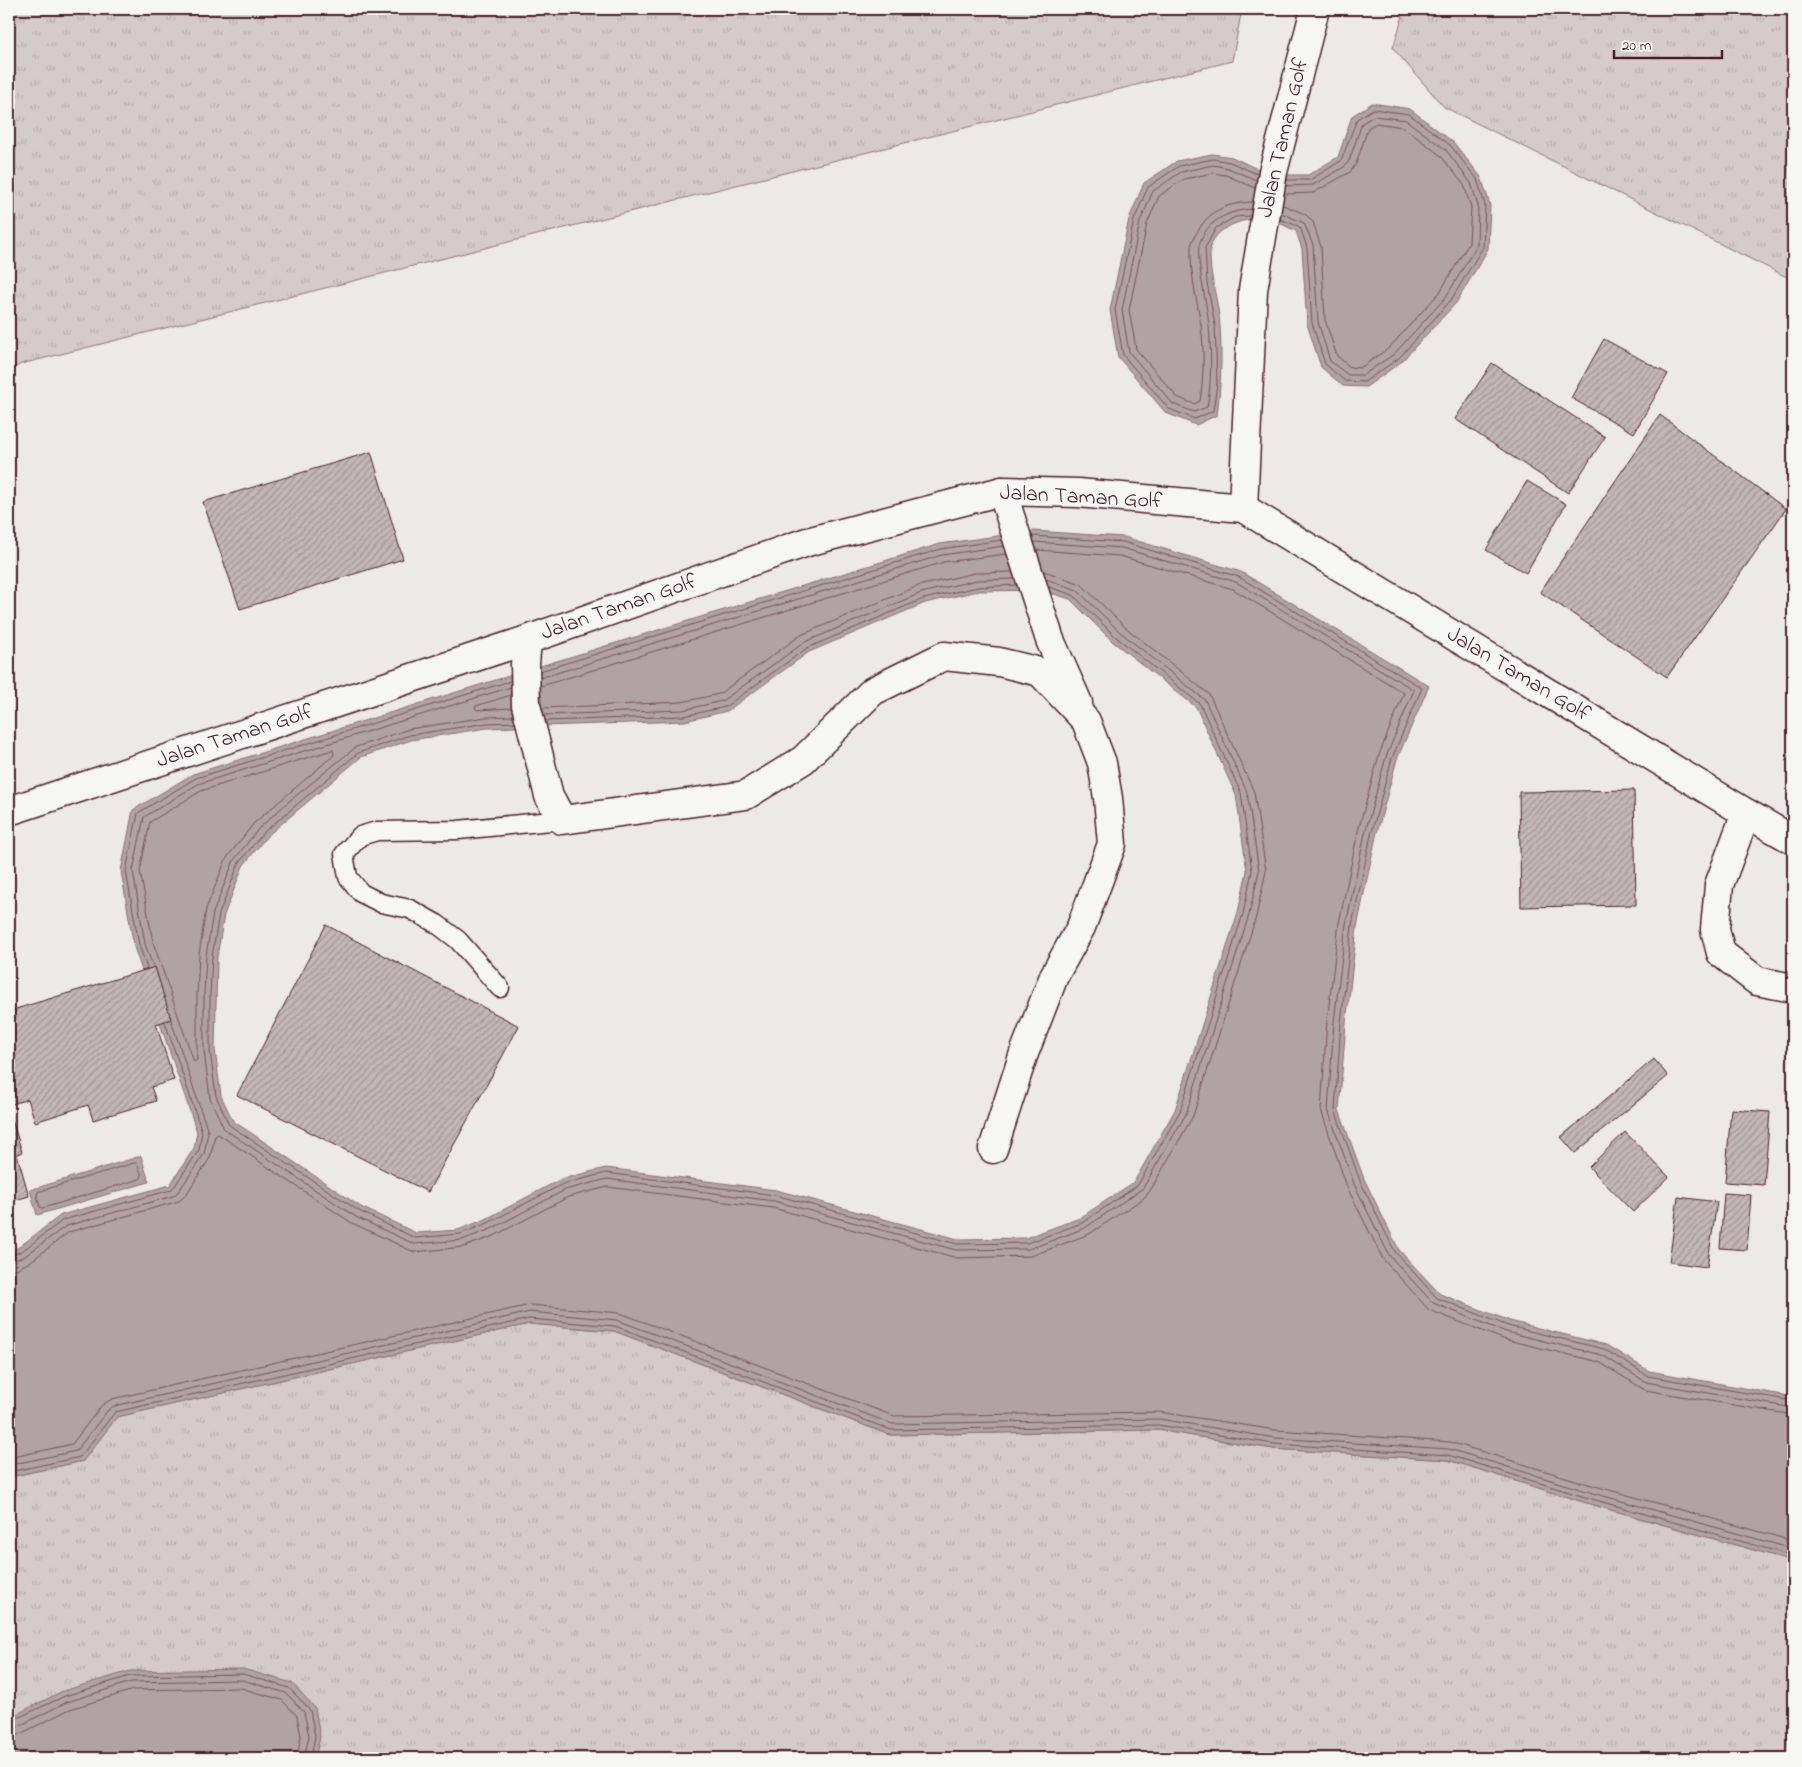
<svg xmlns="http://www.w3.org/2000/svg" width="1802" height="1767" font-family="'Indie Flower',sans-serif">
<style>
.grass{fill:url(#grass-tufts);stroke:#8f757a}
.water{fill:#b1a2a3;stroke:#886e73;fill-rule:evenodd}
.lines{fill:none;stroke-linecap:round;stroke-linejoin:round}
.shore{stroke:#73535b;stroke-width:1}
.building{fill:url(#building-hatch);stroke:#4a1f2b}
.service-casing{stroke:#4a1f2b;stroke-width:21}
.minor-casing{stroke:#4a1f2b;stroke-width:31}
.service{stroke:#f6f6f2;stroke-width:18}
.minor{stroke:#f6f6f2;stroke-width:28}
.labels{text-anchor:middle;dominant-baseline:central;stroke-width:4;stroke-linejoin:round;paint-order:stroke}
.street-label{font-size:22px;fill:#4a1f2b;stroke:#f6f6f2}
</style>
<defs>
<pattern id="grass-tufts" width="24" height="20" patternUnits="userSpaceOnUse" patternTransform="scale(1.25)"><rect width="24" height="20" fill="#d4cbca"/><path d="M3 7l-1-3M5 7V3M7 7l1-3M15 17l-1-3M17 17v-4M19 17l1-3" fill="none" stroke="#b8aeae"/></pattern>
<pattern id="building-hatch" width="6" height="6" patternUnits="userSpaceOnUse" patternTransform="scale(1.25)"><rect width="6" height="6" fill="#c4b7b7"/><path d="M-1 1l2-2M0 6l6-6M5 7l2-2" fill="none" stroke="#a19495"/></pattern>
</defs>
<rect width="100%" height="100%" fill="#ece9e6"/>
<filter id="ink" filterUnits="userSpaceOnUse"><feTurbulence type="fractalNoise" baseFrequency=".02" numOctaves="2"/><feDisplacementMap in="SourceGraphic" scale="10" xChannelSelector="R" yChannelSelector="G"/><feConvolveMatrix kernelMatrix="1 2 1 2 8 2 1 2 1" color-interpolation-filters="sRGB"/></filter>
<g filter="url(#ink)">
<g class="grass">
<polygon points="9,9 1242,9 1232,61 21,364 9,371"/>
<polygon points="1405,9 1793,9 1793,280 1444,107 1393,48"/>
<polygon points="529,1324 614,1331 890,1435 1158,1430 1273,1449 1448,1460 1590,1504 1793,1561 1793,1758 9,1758 9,1477 83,1461 116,1417"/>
</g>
<g class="water">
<path d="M1372,103L1410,109L1453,142L1481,177L1490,205L1488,249L1456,303L1401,362L1366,387L1343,386L1321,367L1307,324L1302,249L1296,231C1287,227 1277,221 1268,219C1248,216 1211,227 1210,251C1209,277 1219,302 1220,327C1222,357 1221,385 1217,415L1196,425L1166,413L1118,357L1110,310L1129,219L1144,183L1177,161L1212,154L1232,157L1255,168L1288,175H1308L1338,157L1352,116Z"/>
<path d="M1033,531L1124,537L1241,572L1429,686L1397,759L1376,836L1357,927L1346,1023L1339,1110L1364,1179L1399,1250L1440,1294L1510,1321L1606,1345L1649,1371L1793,1397V1561L1590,1504L1448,1460L1273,1449L1158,1430L890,1435L614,1331L529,1324L117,1417L83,1461L9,1477V1252L19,1247L61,1215L170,1185L194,1148L197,1132L134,947L121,871L133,810L193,774L560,660L940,544ZM1041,590L1070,599L1112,641L1196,707L1236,795L1247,871L1238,912L1175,1110L1134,1182L1080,1218L1025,1238L958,1239L776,1190L606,1168L561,1179L486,1219L458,1230L416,1233L361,1207L233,1121L221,1096L215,1050L217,957L224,915L243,866L267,836L361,757L411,740L487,728L685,721L727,711L809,652L925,603L978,591Z"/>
<polygon points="141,1156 149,1182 37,1215 30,1190"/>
<polygon points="243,1669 292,1683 315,1708 320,1737 315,1758 9,1758 9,1718 63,1691 130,1671"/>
</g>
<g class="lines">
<g class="shore">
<path d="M1253,202C1229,203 1210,209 1198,231C1195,236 1191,242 1191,248C1190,274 1197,299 1201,325C1204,348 1204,378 1200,401L1194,404L1177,397L1136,349L1129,310L1147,224L1159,196L1184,179L1213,173L1226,175L1255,188"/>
<polyline points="1283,205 1305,214 1313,222 1321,247 1325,320 1337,356 1350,367 1360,368 1389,348 1440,292 1469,243 1471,207 1464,185 1440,155 1403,127 1376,123 1368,128 1356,164 1350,172 1313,193 1285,194"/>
<path d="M1251,209C1228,211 1205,221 1199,246C1198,251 1199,257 1199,261C1201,283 1207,304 1209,326C1211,352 1212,381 1207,407L1194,412L1173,404L1129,352L1122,310L1140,222L1153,191L1181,172L1213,165L1228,168L1256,180"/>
<polyline points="1281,213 1304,223 1313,245 1318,322 1330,361 1348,375 1363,375 1394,354 1446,297 1477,245 1478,206 1471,183 1446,150 1406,120 1374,116 1362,123 1349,161 1344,167 1313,185 1286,186"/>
<polyline points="1250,216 1235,217 1216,228 1205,248 1207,283 1215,325 1217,384 1213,411 1195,419 1169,409 1123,355 1115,310 1134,220 1148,187 1179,166 1213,159 1230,162 1257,174"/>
<polyline points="1280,219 1298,226 1301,229 1307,248 1312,323 1325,364 1345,381 1364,382 1398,359 1451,300 1483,247 1485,205 1477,179 1450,145 1409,114 1373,109 1357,119 1341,161 1310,180 1287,180"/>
<polyline points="1032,536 1123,542 1239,577 1422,688 1392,758 1371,835 1352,925 1341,1022 1335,1110 1360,1181 1395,1252 1437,1298 1508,1326 1604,1349 1648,1376 1793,1401"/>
<polyline points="1034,542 1122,548 1236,582 1414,690 1386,757 1365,833 1346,924 1334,1022 1328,1110 1354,1184 1389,1255 1433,1303 1506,1332 1602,1355 1646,1382 1793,1408"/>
<polyline points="1037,550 1120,556 1233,589 1404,693 1379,755 1358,831 1339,923 1327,1021 1321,1110 1347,1187 1383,1259 1429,1310 1503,1339 1599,1362 1645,1390 1793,1415"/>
<polyline points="540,671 941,549 1002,540"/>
<polyline points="540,678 942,555 1004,546"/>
<polyline points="541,686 944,562 1006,554"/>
<polyline points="511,695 476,706 475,708 477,710 511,708"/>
<polyline points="542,708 682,702 719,694 801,635 918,586 975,573 1012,572"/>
<polyline points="544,715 683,710 722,701 805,642 921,593 977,580 1015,579"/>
<polyline points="513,716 486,717 409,729 356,747 287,803 259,828 234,860 213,913 206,956 204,994 204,1051 210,1098 224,1129 356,1217 414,1244 462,1240 491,1229 565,1190 607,1179 774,1201 956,1250 1029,1249 1085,1228 1143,1188 1186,1114 1249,915 1259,871 1247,792 1205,700 1120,632 1077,590 1046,579"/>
<polyline points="546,721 684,716 725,707 807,648 923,599 978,587 1017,585"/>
<polyline points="515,722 487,723 410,735 358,753 264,832 239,863 219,914 212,957 210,994 210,1051 216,1096 229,1125 359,1211 415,1238 460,1234 488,1223 563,1184 606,1173 775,1195 957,1244 1027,1243 1082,1223 1138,1185 1180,1111 1243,914 1252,871 1241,793 1200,704 1116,637 1073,595 1049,587"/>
<polygon points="333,750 334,755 254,823 226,859 206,909 199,954 197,994 197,1060 194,1062 153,942 140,871 150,822 201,791"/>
<polyline points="153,966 145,944 133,871 144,817 198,784 511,687"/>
<polyline points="147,968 139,945 126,871 138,813 196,778 510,681"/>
<polygon points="135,1163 138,1165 142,1176 140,1179 43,1208 40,1207 37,1195 38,1192"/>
<polyline points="9,1256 22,1251 63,1220 171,1190 174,1187 199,1150 202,1132 165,1022"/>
<polyline points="9,1262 25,1256 66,1226 173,1196 179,1191 204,1154 208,1132 171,1020"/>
<polyline points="9,1270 16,1269 30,1262 69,1232 179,1201 185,1196 210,1158 215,1136 218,1134 352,1223 414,1252 464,1247 494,1236 568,1197 607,1187 773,1208 957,1258 1031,1256 1089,1234 1144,1198 1150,1191 1193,1116 1256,917 1266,871 1254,792 1209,694 1125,627 1081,584 1044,571"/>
<polyline points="9,1458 72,1444 102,1405 112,1399 530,1305 620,1313 894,1416 1159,1412 1276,1430 1450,1442 1595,1486 1793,1541"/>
<polyline points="9,1465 76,1451 108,1410 114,1406 530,1312 617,1320 892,1424 1159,1419 1275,1438 1449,1449 1593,1493 1793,1549"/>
<polyline points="9,1472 80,1457 115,1412 529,1319 615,1326 891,1430 1158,1425 1274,1444 1448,1455 1592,1499 1793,1556"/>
<polyline points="9,1722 65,1696 130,1676 243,1674 289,1688 310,1710 315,1736 311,1758"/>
<polyline points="9,1729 15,1728 67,1702 131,1682 242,1680 286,1693 304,1712 309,1736 304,1758"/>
<polyline points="9,1736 18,1735 70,1709 133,1690 241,1688 282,1700 297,1716 301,1736 297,1758"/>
</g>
</g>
<g class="building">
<polygon points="1604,339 1668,374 1634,433 1571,398"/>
<polygon points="1492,363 1605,437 1568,493 1455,419"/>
<polygon points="1660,415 1786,509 1667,677 1540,592"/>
<polygon points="371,452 403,559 240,609 203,502"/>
<polygon points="1527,481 1566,504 1526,573 1486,550"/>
<polygon points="1634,790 1636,905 1521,907 1519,792"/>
<polygon points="326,925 519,1026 428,1192 237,1095"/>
<polygon points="155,967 171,1019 156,1024 174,1080 151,1087 156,1101 93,1120 88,1105 35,1122 28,1099 9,1105 9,1011"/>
<polygon points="1654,1059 1668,1076 1575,1153 1561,1137"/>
<polygon points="1731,1109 1770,1112 1764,1185 1725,1182"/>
<polygon points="9,1110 22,1152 17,1154 29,1196 9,1202"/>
<polygon points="1625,1132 1669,1177 1633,1212 1589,1167"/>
<polygon points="1724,1193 1751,1195 1747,1250 1720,1248"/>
<polygon points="1678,1197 1717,1202 1707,1267 1669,1262"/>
</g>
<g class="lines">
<g class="service-casing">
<polyline id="service" points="500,988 458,940 437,924 410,909 381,903 361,893 348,877 344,854 360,836 377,831 458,830 562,820"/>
</g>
<g class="minor-casing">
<g id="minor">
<polyline points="1002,491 1050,640 1078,703"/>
<polyline points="1243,508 1253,290 1273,172 1315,9"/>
<polyline points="527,640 525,664 526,705 549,796 562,820 746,795 803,760 873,691 944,656 999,662 1040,672 1086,721 1102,763 1108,798 1112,844 1081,927 1054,976 1023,1056 993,1149"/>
<polyline points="9,811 527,640 807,542 1002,491 1078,493 1243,508 1746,813 1793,840"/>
<polyline points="1746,813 1719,885 1715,929 1721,953 1757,981 1793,988"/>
</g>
</g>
<use href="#service" class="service"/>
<use href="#minor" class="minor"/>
</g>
</g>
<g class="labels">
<g class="street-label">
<text transform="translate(1284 138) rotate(-77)">Jalan Taman Golf</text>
<text transform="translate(1081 498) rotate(3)">Jalan Taman Golf</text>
<text transform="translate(619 608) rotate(-19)">Jalan Taman Golf</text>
<text transform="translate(1518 675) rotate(31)">Jalan Taman Golf</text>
<text transform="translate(235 737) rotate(-18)">Jalan Taman Golf</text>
</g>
</g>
<rect width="1802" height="1767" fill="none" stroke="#f6f6f2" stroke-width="30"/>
<rect x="15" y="15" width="1772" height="1737" fill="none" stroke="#4a1f2b" stroke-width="2" filter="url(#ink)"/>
<path d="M1614 50v8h108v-8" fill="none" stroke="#4a1f2b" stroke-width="2.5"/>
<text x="1622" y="50" font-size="15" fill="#4a1f2b" stroke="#f6f6f2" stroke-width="4" paint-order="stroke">20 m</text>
</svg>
